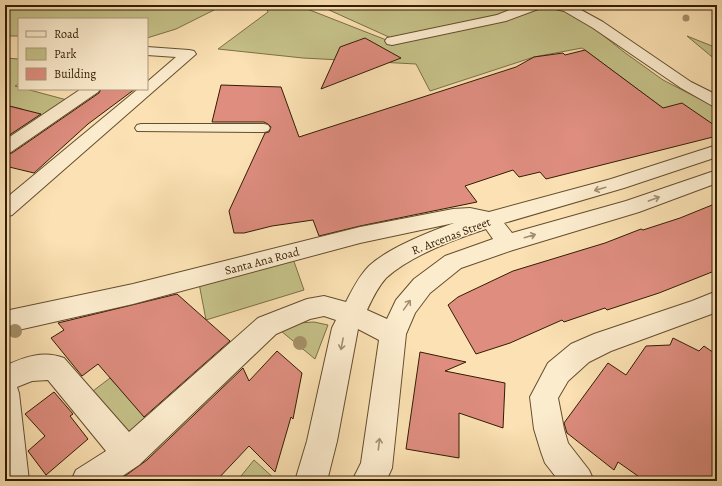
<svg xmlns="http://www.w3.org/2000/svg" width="722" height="486" font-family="Alegreya,serif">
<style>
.green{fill:#c5c188;stroke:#7c6f45}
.building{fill:#de8d7f;stroke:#331d02}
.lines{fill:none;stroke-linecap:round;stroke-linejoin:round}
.service-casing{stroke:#654e2e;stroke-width:2}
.minor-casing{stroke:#654e2e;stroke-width:2}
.service{fill:#fcecce;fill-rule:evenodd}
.minor{fill:#fcecce;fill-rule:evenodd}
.tree{fill:#a59068}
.oneway{stroke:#a28f72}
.labels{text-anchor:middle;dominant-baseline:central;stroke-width:3;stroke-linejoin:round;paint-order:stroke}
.street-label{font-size:12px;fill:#331d02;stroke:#fcecce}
</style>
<rect width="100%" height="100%" fill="#fbe1b3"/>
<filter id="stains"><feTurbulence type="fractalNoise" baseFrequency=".005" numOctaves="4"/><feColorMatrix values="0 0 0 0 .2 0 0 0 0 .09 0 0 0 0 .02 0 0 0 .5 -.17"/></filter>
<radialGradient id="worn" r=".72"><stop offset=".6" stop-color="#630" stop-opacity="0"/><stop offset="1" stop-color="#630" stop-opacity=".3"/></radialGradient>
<g class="green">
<polygon points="5,5 224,5 176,29 147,38 147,19 19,19 19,36 5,36"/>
<polygon points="257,5 297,5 394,43 534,7 543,6 558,8 585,21 624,52 663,80 717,108 717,127 663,108 582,48 534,57 430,91 416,64 303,58 218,49 268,12 266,6"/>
<polygon points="318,5 521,5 507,13 391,38"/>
<polygon points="687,36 717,48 717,61"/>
<polygon points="5,58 19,59 19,84 15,86 19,87 19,89 26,89 67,100 12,136 5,134 5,120 22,109 5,105"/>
<polygon points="291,253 304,290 206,320 198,278"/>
<polygon points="314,322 328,325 315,359 281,331 298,323"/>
<polygon points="110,378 149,421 136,430 128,431 89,394"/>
<polygon points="254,460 277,481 237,481"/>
</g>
<g class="building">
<polygon points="365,38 401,58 321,89 340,47"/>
<polygon points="585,50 663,108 682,103 717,127 717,136 546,179 540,172 519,177 513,170 465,186 477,202 360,226 319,236 313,220 272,226 244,233 234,233 229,211 265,133 269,132 271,127 268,124 264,122 212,122 221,85 281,87 299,137 516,67 534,57 563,53 565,55"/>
<polygon points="101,89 135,89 88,124 34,173 5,166 5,155 12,153 99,93"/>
<polygon points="5,105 41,114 5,138"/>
<polygon points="717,203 717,270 659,293 607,310 605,308 564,322 562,320 510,343 476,354 448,305 458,297 513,271 605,243 641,229 643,230 680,218"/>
<polygon points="177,294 230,341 144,417 98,364 82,376 51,338 64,330 58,323"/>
<polygon points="673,338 699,351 704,346 717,355 717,481 645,481 618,462 614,470 567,433 564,423 608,363 626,375 646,346 670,345"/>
<polygon points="277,351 302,373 293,419 291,417 275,472 249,446 216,481 118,481 147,460 243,368 249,381"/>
<polygon points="420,352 466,362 445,371 505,383 503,428 459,413 459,458 406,449"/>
<polygon points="54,392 73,414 70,416 88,439 46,475 28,451 45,436 25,414"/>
</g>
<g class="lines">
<g class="service-casing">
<polygon id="service" points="141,124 264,124 268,125 270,128 268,131 264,132 137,131 135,128 137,125"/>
</g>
<g class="minor-casing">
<g id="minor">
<polygon points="522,5 543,5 541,8 506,21 392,45 387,44 385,41 387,38 392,37 497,15"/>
<polygon points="549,5 572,5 603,22 691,82 717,95 717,107 711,105 681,88 593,28 564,11 551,8"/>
<polygon points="147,47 189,50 194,51 196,54 12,215 5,217 5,199 138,89 147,89 147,82 176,57 147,55"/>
<polygon points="81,89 100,89 98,92 11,152 5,154 5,140"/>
<path d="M717,145V157L624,188L504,223L512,233L626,201L717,170V183L639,212L513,250L461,268L430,293L415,313L406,334L392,468L386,481H352L361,463L379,340L358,329L337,441L327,481H295L307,441L332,328L336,320L324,316L310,319L276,334L139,465L115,481H71L76,470L106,451L48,380L32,381L17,387L19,393L29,481H5V366C24,357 43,350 64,358L129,432L258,318L307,299L324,296L346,302C352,290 359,276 369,266C388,248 429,232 454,223L360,243L133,304L5,333V311L133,284L360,227L453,209L470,208L489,212L611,179ZM486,229L493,239L445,256L414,279L396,300L387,319L367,310C372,299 378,287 386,278C410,256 455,239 486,229Z"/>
<polygon points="717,291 717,312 611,351 589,362 568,381 558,398 564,429 568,443 589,470 594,481 559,481 545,463 541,452 534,429 530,397 548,363 571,344 594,334 692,301"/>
</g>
</g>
<use href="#service" class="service"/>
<use href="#minor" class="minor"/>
</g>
<g class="tree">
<circle cx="686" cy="18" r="3.5"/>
<circle cx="15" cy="331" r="7"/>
<circle cx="300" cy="343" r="7"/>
</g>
<defs><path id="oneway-shaft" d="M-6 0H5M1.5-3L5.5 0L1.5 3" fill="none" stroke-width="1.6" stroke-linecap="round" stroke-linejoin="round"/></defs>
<g class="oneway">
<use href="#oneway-shaft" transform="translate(600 189) rotate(164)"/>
<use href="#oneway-shaft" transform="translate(654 199) rotate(-20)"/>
<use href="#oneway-shaft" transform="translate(530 236) rotate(-16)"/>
<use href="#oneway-shaft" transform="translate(407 305) rotate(-55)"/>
<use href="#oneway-shaft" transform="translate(342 344) rotate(101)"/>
<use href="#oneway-shaft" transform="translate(379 444) rotate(-83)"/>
</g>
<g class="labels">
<g class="street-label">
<text transform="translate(451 236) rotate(-21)">R. Arcenas Street</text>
<text transform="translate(262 261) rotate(-15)">Santa Ana Road</text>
</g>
</g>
<rect width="722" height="486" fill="none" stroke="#fbe1b3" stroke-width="20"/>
<rect x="6" y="6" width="710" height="474" fill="none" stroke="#331d02" stroke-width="2"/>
<rect x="10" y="10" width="702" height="466" fill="none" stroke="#331d02"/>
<rect x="18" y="18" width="130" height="72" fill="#fcecce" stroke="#ac997c"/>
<rect x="26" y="31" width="20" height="6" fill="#fcecce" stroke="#ac997c"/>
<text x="54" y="38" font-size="12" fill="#331d02">Road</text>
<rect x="26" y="48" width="20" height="12" fill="#c5c188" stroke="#ac997c"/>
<text x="54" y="58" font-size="12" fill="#331d02">Park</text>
<rect x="26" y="68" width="20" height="12" fill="#de8d7f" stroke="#ac997c"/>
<text x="54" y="78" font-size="12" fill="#331d02">Building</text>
<rect width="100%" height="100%" filter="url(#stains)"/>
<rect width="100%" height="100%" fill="url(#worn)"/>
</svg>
